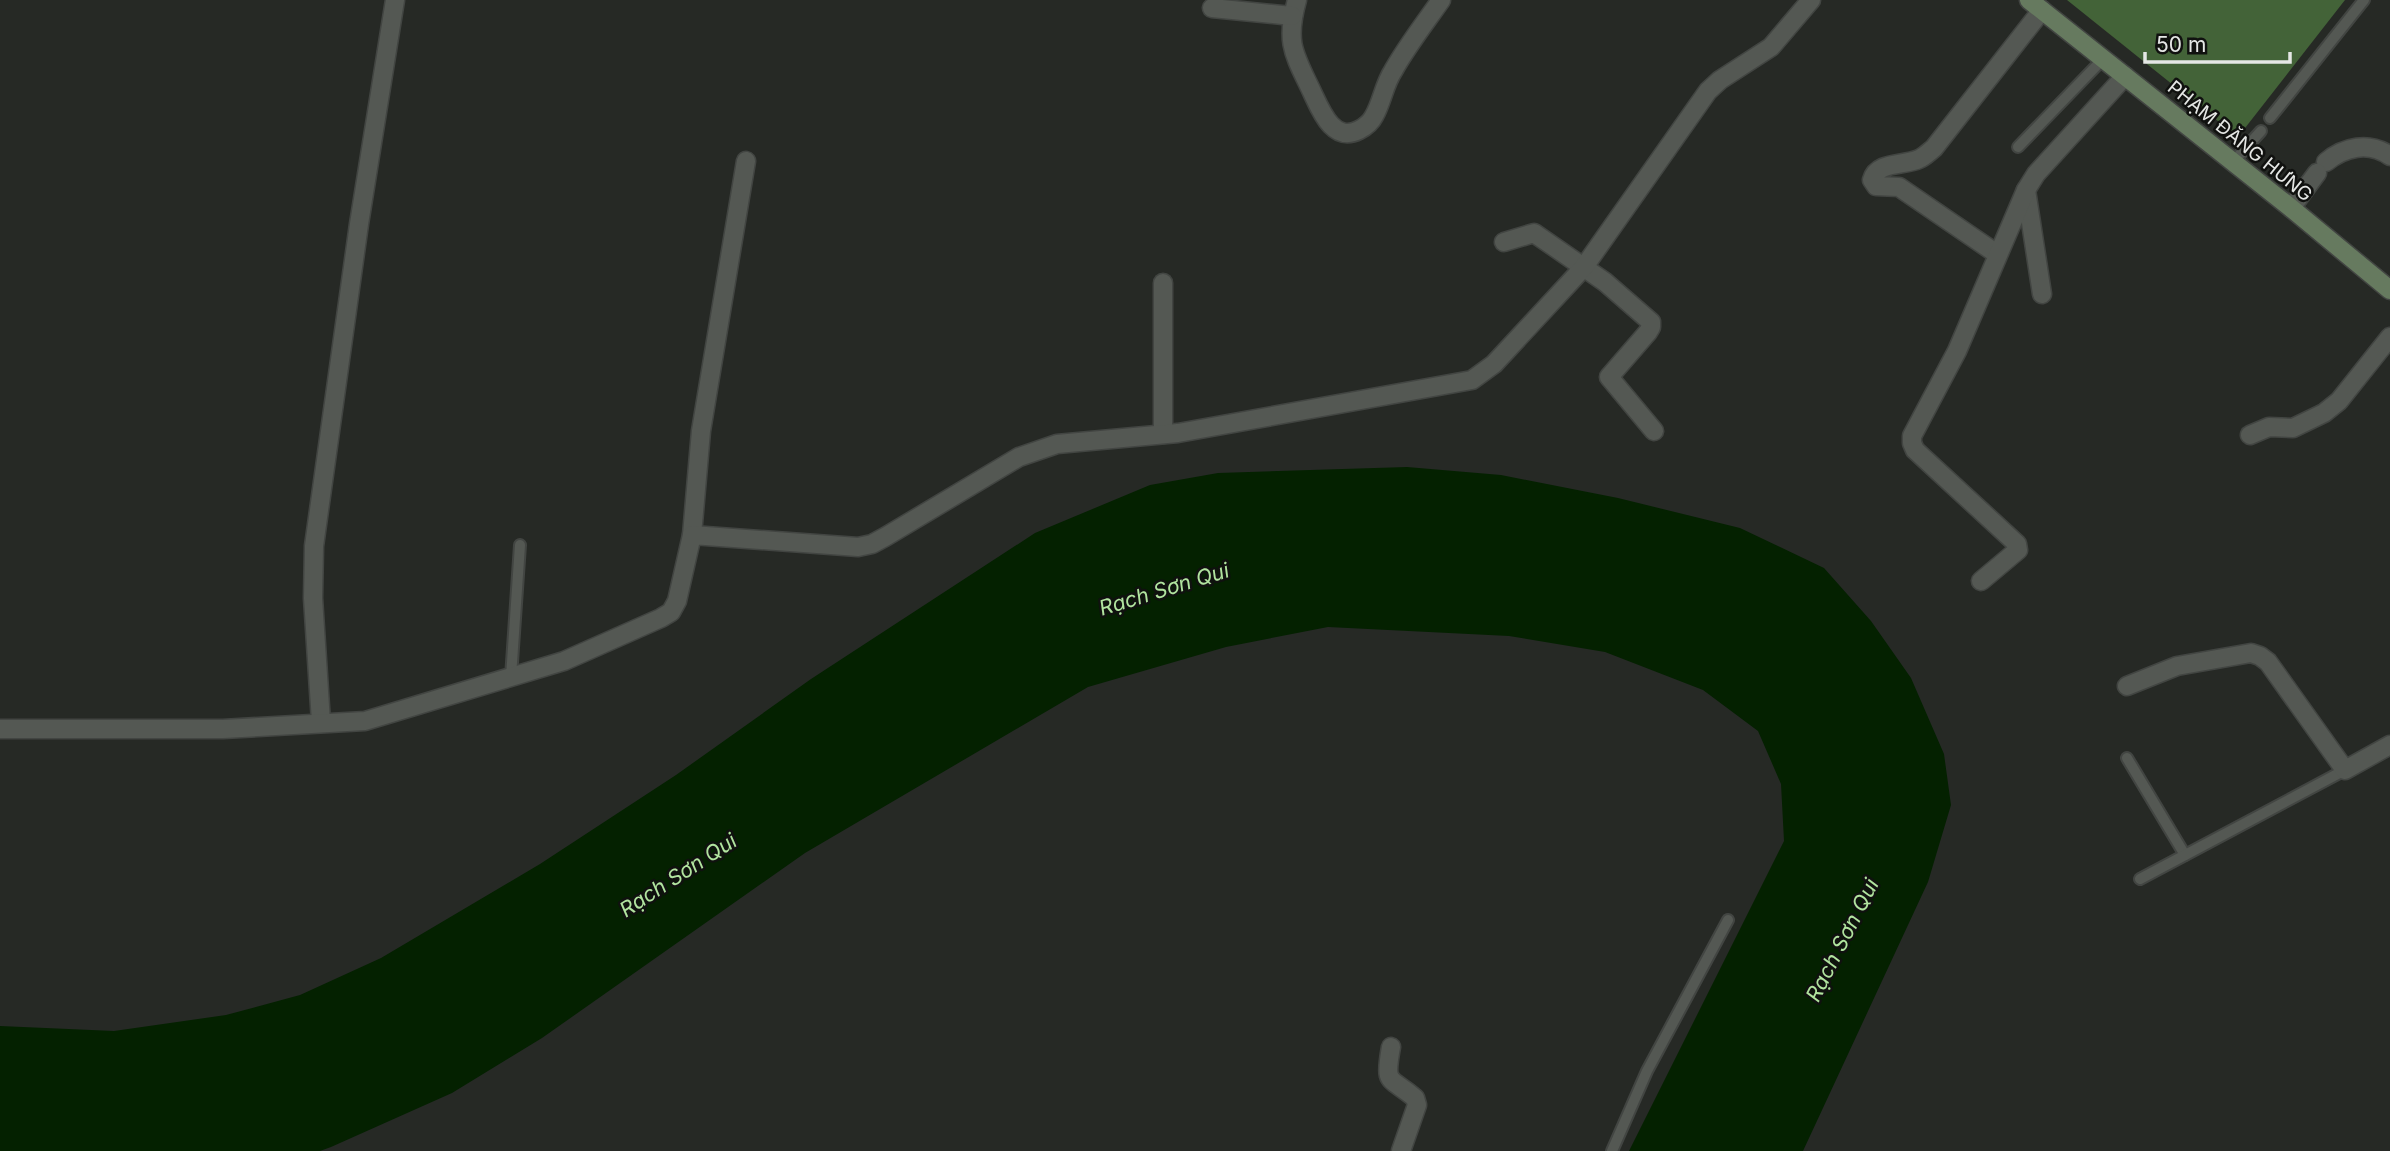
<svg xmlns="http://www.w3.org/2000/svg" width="2390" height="1151" font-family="Inter,sans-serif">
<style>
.water{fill:#042100}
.building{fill:#436338}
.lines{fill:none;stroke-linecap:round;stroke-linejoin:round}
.lane-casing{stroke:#424542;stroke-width:14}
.street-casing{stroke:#424542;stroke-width:21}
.secondary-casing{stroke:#424542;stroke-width:21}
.lane{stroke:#545853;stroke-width:10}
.street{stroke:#545853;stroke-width:18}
.secondary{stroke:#667a5f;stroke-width:18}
.labels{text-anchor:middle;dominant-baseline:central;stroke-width:5;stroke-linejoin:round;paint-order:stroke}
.street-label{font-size:19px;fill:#e5e7e5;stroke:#10110f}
.water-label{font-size:21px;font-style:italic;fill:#b1e49f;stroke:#10110f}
</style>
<rect width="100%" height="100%" fill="#262925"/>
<polygon class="water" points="1407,467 1501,475 1618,498 1740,528 1824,568 1871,621 1911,678 1944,754 1951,805 1928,882 1803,1151 1629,1151 1784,841 1781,784 1758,731 1703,690 1605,652 1509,636 1328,627 1226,647 1088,687 805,853 542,1038 452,1093 331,1147 320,1151 0,1151 0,1026 114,1031 226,1015 300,995 381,958 540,864 676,775 811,679 1035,533 1150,485 1218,473"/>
<polygon class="building" points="2067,0 2345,0 2238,137"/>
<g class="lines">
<g class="lane-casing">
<g id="lane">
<polyline points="2270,118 2364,0"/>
<polyline points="2018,147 2103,59"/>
<polyline points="2233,162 2261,131"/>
<polyline points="511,677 520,545"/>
<polyline points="2127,758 2185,855"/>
<polyline points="2140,879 2345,770"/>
<polyline points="1612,1151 1647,1071 1728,920"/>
</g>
</g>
<g class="street-casing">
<g id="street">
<path d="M1297,0C1285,43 1294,54 1312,92C1321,111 1333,143 1359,130C1365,127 1371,122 1374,116C1382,102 1384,85 1393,71C1407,46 1425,23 1441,0"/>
<polyline points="1212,8 1292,16"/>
<path d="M2326,162C2344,147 2369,141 2390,156"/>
<polyline points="2026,190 2042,294"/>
<polyline points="2291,208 2317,173"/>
<polyline points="1504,242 1534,233 1605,282 1651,322 1651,327 1648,332 1609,377 1654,431"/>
<path d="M1997,254L1899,187L1876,186L1872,180C1877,161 1904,166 1919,159C1924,157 1929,152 1934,148L2042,10"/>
<polyline points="1163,283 1163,434"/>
<polyline points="2250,435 2269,427 2293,428 2324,413 2339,401 2390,337"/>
<polyline points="692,535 701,431 746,161"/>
<polyline points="1981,581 2018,550 2017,544 1915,450 1912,443 1912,436 1957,351 2026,190 2036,174 2125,76"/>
<polyline points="2127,686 2177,666 2251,653 2260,656 2268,662 2345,770 2390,745"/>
<polyline points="321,722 313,598 314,546 359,224 395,0"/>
<polyline points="0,729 223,729 365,721 564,661 661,618 671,612 677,601 692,535 858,547 872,544 885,537 1019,457 1057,444 1178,433 1472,380 1494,364 1584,267 1708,91 1720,80 1771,47 1811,0"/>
<path d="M1391,1047C1384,1086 1389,1076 1415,1098L1417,1105L1401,1151"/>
</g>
</g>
<g class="secondary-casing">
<polyline id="secondary" points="2029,0 2291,208 2390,290"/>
</g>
<use href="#lane" class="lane"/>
<use href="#street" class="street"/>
<use href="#secondary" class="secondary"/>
</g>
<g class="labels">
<g class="street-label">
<text transform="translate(2240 141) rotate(39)">PHẠM ĐĂNG HƯNG</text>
</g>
<g class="water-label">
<text transform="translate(1164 589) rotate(-17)">Rạch Sơn Qui</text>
<text transform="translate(678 875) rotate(-33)">Rạch Sơn Qui</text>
<text transform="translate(1842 940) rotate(-63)">Rạch Sơn Qui</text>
</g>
</g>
<path d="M2145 52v10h145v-10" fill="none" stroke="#e5e7e5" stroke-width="3.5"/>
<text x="2156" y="52" font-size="21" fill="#e5e7e5" stroke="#10110f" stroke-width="5" paint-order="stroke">50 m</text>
</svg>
